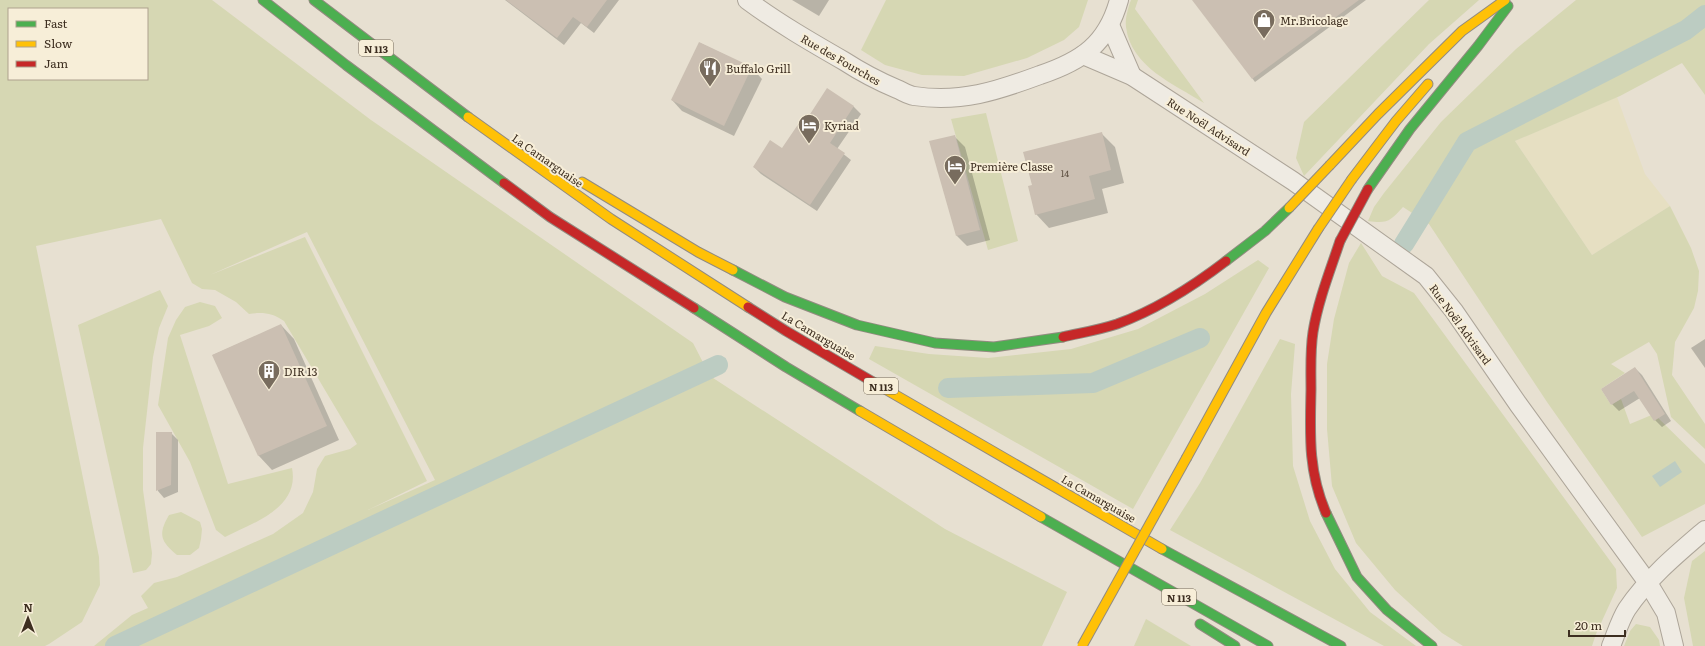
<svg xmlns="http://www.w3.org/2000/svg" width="1705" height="646" font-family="Literata,serif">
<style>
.farmland{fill:#e6dfc2}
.green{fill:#d6d7b3;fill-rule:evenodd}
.water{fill:#bcccc2}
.shadow{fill:#0003}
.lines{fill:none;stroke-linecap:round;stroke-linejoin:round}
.canal{stroke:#bcccc2;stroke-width:20}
.building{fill:#cbbfb2}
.street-casing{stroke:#ada599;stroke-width:20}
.fast-casing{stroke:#928b80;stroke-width:11}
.slow-casing{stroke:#928b80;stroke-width:11}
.jam-casing{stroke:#928b80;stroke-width:11}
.street{stroke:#efebe3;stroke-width:18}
.fast{stroke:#4caf50;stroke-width:9}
.slow{stroke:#ffc107;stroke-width:9}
.jam{stroke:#c62828;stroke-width:9}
.slow-bridge-casing{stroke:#928b80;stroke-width:11;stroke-linecap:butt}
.jam-bridge-casing{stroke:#928b80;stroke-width:11;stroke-linecap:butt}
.slow-bridge{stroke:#ffc107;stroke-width:9}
.jam-bridge{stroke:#c62828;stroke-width:9}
.labels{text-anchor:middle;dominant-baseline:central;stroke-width:4;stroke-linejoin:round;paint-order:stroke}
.number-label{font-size:9px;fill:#605244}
.shield{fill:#f7eed8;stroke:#756857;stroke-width:1}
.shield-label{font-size:10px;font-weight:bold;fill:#3d2e20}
.poi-label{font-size:11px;fill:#3d2e20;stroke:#f7eed8;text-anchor:start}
.street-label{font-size:11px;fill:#3d2e20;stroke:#f7eed8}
</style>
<rect width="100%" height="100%" fill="#e7e0d1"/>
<polygon class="farmland" points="1617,97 1645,174 1670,206 1592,255 1515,141"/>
<g class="green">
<path d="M0,0H212L371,120L693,343L710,376L945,529L1067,592L1042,646H94L132,615L148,608L141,596L154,583L177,577L273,534L303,513L313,492L317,469L325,456L350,449L357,444L284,321C272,313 263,312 249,314L236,302L215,290L202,289L192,283L161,219L36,246L99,557L100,585L82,622L49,644L45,646H0ZM9,9H147V79H9ZM307,232L435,480L368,510L427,481L305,237L210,275Z"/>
<polygon points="886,0 1088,0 1079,27 1064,40 1027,58 964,76 922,75 885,65 861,50"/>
<path d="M1131,0H1138L1135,9L1204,103C1174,84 1131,67 1126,27C1125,18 1128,8 1131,0Z"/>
<polygon points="1429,0 1479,0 1429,44 1304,176 1296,158 1304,122"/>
<path d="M1576,0H1705V95L1682,63L1620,96L1515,141L1592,255L1670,206L1691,248L1699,271L1698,291L1694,308L1675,342L1672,375L1705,424V449L1671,417L1657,354L1649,342L1611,364L1625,373L1601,389L1611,405L1621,399L1630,424L1654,414L1705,464V504L1642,537L1547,402L1429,224L1403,207C1390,221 1388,224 1368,221L1374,207L1384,193L1441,122L1516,49Z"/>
<polygon points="986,113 1018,241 988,250 951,119"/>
<polygon points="1361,243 1382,276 1414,293 1616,569 1617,588 1596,634 1592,646 1463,646 1442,633 1395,590 1356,543 1332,486 1327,429 1327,364 1334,319 1349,263"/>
<polygon points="1258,260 1269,268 1133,509 869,359 875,346 929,354 988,358 1071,349 1138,329 1205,294"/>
<polygon points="160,290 168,306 159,328 153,357 143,448 143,490 152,553 151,564 146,570 133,573 78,325"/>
<path d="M200,302L215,306L222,318L209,326L180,335L228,484L292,468C300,508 253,523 225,537L216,530L190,462L158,405L168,338L176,320L185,307Z"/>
<polygon points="1280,339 1295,344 1291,394 1293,466 1310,521 1335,569 1370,612 1416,646 1384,646 1170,530 1200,483"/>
<path d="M181,512L200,522L202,529L201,539L199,548L190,555H177C160,541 158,534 169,515Z"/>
<polygon points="1705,551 1705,646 1693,646 1684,598 1692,561"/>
<polygon points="1146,619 1191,646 1134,646"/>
<polygon points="1636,624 1650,627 1659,640 1660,646 1624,646 1630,631"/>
</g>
<polygon class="water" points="1675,461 1682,472 1660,487 1652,476"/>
<g class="shadow">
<polygon points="505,0 619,0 594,33 581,23 564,45"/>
<polygon points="792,0 829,0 819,16"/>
<polygon points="1194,0 1366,0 1255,82"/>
<polygon points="700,43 752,68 762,79 734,136 682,111 672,100"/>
<polygon points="827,90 854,107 861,114 837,149 851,160 817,211 761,174 754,167 783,149 803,126"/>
<polygon points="1101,133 1115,147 1124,183 1102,189 1108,213 1049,228 1036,214 1033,186"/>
<polygon points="954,136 965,147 990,240 967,246 957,236"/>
<polygon points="281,325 294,339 339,440 272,470 259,456 213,355"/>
<polygon points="1705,339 1705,368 1691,348"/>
<polygon points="1635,368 1642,375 1671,421 1662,427 1655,420 1640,398 1619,411 1612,404 1602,390"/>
<polygon points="158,433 171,433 178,440 178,492 164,498 158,491"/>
</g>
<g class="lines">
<g class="canal">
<polyline points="1404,244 1467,142 1686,30 1705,15"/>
<polyline points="948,388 1093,383 1200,338"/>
<polyline points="115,646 718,365"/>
</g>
</g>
<g class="building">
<polygon points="506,0 607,0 587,27 573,17 557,38"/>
<polygon points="1192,0 1359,0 1252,79"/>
<polygon points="699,42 752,67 724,126 671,100"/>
<polygon points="827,88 854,106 830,143 845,153 810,205 753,167 770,140 782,148 799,123 803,125"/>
<polygon points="1102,132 1111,170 1089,176 1095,199 1035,215 1028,186 1032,185 1023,152"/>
<polygon points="955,135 980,230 956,236 929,141"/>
<polygon points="281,324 327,426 258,456 212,355"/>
<polygon points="1635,367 1665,414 1654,421 1634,391 1611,405 1601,389"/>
<polygon points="156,432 172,432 171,485 156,491"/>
</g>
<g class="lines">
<g class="street-casing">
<g id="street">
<path d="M747,0C778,23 811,42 844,61C861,72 878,81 897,89C902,91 908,95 914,96C961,103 997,91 1040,75C1082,61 1107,44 1119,0"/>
<polyline points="1110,25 1132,76"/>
<polyline points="1083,55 1132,76 1293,181 1426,276 1454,311 1518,404 1648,583 1666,613 1674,646"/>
<path d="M1611,646C1616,634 1620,620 1627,609C1648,578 1677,554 1705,530"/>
</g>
</g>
<g class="fast-casing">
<g id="fast">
<polyline points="263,0 346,65 504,183"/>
<polyline points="314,0 468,117"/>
<polyline points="1368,189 1410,129 1478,46 1508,6"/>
<polyline points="1226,261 1265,231 1289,208"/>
<polyline points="733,270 785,297 857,325 935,343 994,347 1063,337"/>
<polyline points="694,308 786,367 860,411"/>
<polyline points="1326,513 1357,577 1387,610 1432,646"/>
<polyline points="1041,517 1268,646"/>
<polyline points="1162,549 1341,646"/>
<polyline points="1200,624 1235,646"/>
</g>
</g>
<g class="slow-casing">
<g id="slow">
<polyline points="468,117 611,219 748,307"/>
<polyline points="1330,165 1378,114 1462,31 1505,0"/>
<polyline points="1352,179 1396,121 1428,84"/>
<polyline points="582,182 698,252 733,270"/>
<polyline points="873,382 1162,549"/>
<polyline points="860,411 1041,517"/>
<polyline points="1187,457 1266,313 1318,229"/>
</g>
</g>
<g class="jam-casing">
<g id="jam">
<polyline points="504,183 550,217 694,308"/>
<polyline points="748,307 786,331 873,382"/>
<path d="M1063,337C1080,333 1099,330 1117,324C1156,310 1192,287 1226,261"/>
<path d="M1326,513C1308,471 1310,435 1311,390C1311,371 1310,351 1313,332C1318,301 1330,271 1340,241"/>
</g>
</g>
<use href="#street" class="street"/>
<use href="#fast" class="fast"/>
<use href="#slow" class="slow"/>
<use href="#jam" class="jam"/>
<g class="slow-bridge-casing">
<g id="slow-bridge">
<polyline points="1289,208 1330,165"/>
<polyline points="1318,229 1352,179"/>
<polyline points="1082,646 1187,457"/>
</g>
</g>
<g class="jam-bridge-casing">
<polyline id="jam-bridge" points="1340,241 1368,189"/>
</g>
<use href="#slow-bridge" class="slow-bridge"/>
<use href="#jam-bridge" class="jam-bridge"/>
</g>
<defs>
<g id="shop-pin" transform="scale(1.15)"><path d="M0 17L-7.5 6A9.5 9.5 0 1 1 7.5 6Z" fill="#786c5e" stroke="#f7eed8"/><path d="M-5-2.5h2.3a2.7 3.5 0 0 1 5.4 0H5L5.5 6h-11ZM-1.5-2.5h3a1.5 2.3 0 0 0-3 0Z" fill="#fff"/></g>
<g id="restaurant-pin" transform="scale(1.15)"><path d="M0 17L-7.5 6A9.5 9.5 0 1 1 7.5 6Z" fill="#786c5e" stroke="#f7eed8"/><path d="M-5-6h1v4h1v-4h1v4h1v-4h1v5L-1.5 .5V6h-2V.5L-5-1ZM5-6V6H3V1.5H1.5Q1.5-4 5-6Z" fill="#fff"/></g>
<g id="hotel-pin" transform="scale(1.15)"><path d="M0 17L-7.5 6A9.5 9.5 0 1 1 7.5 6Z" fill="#786c5e" stroke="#f7eed8"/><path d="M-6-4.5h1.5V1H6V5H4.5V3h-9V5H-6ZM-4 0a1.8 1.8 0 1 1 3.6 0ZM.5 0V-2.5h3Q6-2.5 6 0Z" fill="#fff"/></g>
<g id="building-pin" transform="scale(1.15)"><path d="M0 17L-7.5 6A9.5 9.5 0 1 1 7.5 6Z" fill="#786c5e" stroke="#f7eed8"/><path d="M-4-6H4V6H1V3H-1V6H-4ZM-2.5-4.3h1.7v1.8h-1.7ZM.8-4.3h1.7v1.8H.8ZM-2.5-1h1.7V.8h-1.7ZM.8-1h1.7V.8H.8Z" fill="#fff"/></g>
</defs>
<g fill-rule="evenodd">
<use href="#shop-pin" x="1264" y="20"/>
<use href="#restaurant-pin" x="710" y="68"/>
<use href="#hotel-pin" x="809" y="125"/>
<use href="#hotel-pin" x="955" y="166"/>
<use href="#building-pin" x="269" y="371"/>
</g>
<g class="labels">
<g class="number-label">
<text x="1065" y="173">14</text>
</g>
<g class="shield">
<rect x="359" y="40" width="34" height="16" rx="3"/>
<rect x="864" y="378" width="34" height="16" rx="3"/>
<rect x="1162" y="589" width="34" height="16" rx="3"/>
</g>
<g class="shield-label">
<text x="376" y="48">N 113</text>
<text x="881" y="386">N 113</text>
<text x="1179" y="597">N 113</text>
</g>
<g class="poi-label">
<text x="1280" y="20">Mr.Bricolage</text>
<text x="726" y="68">Buffalo Grill</text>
<text x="824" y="125">Kyriad</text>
<text x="970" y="166">Première Classe</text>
<text x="284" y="371">DIR 13</text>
</g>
<g class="street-label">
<text transform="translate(841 59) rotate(30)">Rue des Fourches</text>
<text transform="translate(1209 126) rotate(33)">Rue Noël Advisard</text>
<text transform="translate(548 160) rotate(35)">La Camarguaise</text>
<text transform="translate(1461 324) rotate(54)">Rue Noël Advisard</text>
<text transform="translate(819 335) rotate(31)">La Camarguaise</text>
<text transform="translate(1099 498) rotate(30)">La Camarguaise</text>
</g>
</g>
<rect x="8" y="8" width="140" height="72" fill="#f7eed8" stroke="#ada18e"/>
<rect x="16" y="21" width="20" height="6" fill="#4caf50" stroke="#ada18e"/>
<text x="44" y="28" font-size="12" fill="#3d2e20">Fast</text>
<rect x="16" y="41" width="20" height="6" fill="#ffc107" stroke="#ada18e"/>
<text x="44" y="48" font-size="12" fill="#3d2e20">Slow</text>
<rect x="16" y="61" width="20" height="6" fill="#c62828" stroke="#ada18e"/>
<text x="44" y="68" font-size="12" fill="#3d2e20">Jam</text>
<g transform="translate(28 618)" stroke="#f7eed8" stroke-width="3" paint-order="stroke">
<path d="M0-3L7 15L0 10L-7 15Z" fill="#3d2e20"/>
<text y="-6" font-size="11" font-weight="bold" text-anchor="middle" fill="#3d2e20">N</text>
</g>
<path d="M1569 630v6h56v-6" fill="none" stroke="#3d2e20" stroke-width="2"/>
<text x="1575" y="630" font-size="12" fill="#3d2e20" stroke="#f7eed8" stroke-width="3" paint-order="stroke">20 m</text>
</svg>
